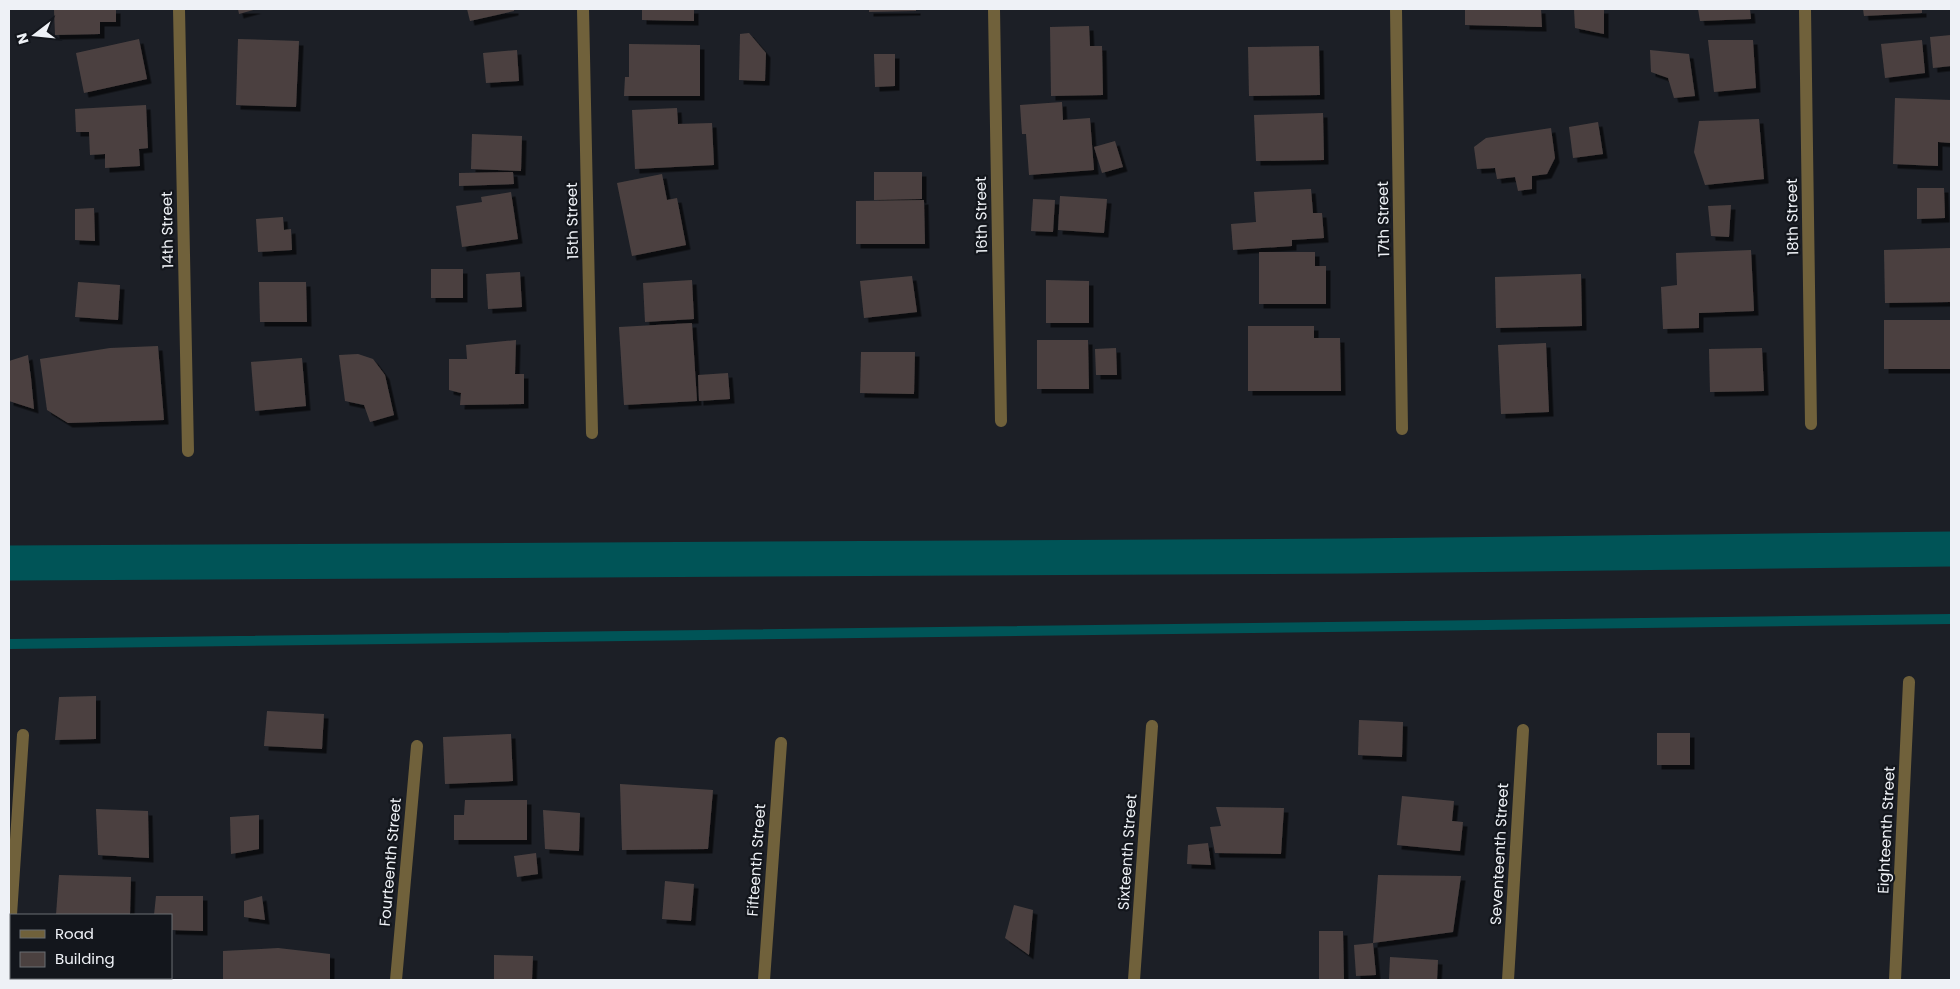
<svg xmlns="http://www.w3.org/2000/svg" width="1960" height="989" font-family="Poppins,sans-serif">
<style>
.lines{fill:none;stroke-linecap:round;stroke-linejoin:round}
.stream{stroke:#005457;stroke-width:10}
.canal{stroke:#005457;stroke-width:35}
.building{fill:#4b4140;filter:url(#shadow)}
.minor{stroke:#70613b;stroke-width:12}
.labels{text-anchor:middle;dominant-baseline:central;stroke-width:4.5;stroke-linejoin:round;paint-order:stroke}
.street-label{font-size:15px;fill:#eef1f6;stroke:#13161c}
</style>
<defs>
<filter id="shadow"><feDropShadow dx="4.5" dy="4.5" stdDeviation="0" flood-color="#0009"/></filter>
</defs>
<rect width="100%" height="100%" fill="#1c1f26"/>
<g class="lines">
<polyline class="stream" points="9,644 1951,619"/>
<polyline class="canal" points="9,563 1353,556 1951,549"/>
</g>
<g class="building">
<polygon points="54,9 116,9 116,22 100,22 100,34 55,35"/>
<polygon points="238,9 257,9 239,14"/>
<polygon points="467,9 514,9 514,11 470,21"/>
<polygon points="642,9 694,9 694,21 642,20"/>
<polygon points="869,9 916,9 916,11 869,12"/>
<polygon points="1465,9 1541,9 1542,27 1465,25"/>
<polygon points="1574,9 1604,9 1604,34 1575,28"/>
<polygon points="1698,9 1750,9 1751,19 1700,21"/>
<polygon points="1863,9 1922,9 1922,13 1864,16"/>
<polygon points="1089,26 1090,46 1102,46 1103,95 1051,96 1050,27"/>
<polygon points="749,33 766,53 765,81 739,80 740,34"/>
<polygon points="1951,35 1951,66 1933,68 1930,37"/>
<polygon points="139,39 147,79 84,93 76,53"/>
<polygon points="238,39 299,41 296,107 236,105"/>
<polygon points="1708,40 1753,40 1756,88 1714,92"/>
<polygon points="1922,40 1925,73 1885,78 1881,44"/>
<polygon points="629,44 700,45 700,96 624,96 625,77 629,77"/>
<polygon points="1319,46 1320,95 1249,96 1248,47"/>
<polygon points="517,50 519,81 486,83 483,53"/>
<polygon points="1650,50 1689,54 1695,96 1674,98 1668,78 1651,72"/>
<polygon points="874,54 895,54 895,86 875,87"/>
<polygon points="1895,98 1951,100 1951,143 1938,142 1938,166 1893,164"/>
<polygon points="1062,102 1063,120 1090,118 1094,170 1029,175 1026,134 1022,134 1020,105"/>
<polygon points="146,105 148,148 139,149 140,166 105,168 105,154 90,155 89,132 76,132 75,109"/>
<polygon points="677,108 678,124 712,123 714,165 635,169 632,110"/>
<polygon points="1323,113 1324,160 1256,161 1254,115"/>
<polygon points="1759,119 1764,179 1705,185 1694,152 1699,121"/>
<polygon points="1598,122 1603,154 1573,158 1569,127"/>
<polygon points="1551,128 1555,158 1547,174 1532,176 1532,189 1518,191 1515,177 1497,179 1495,168 1477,169 1474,147 1486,138"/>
<polygon points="472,134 522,136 521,171 471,169"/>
<polygon points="1115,141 1123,167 1102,173 1094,147"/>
<polygon points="513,172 514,184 459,186 459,173"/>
<polygon points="874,172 922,172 922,199 874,200"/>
<polygon points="662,174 667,200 677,198 686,245 632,256 617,183"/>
<polygon points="1917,188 1944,188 1945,218 1917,219"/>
<polygon points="1311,189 1313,213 1322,213 1324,238 1292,240 1292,246 1233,250 1231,224 1256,222 1254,192"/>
<polygon points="511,192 518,239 462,247 456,206 482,202 481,197"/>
<polygon points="1060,196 1107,199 1104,233 1058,230"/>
<polygon points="1033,199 1055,200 1053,232 1031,231"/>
<polygon points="924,200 925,244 856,244 856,201"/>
<polygon points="1731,205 1729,237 1711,236 1708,206"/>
<polygon points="94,208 95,241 75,240 75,209"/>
<polygon points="283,217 284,230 291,229 292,250 258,252 256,219"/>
<polygon points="1951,248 1951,302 1885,303 1884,250"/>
<polygon points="1751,250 1754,311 1699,313 1699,328 1663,329 1661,287 1677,285 1676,253"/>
<polygon points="1259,252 1315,252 1315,266 1326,266 1326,304 1259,304"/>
<rect x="431" y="269" width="32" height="29"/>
<polygon points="520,272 522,307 488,309 486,274"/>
<polygon points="1581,274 1582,326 1496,328 1495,277"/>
<polygon points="912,276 917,312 864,318 860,281"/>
<polygon points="692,280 694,319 645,322 643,283"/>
<polygon points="1046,280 1089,281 1089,323 1046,323"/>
<polygon points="78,282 120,285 118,320 75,317"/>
<polygon points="259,282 306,282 307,322 260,322"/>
<rect x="1884" y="320" width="67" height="49"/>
<polygon points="692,323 697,401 624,405 619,327"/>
<polygon points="1248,326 1314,326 1314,338 1340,338 1341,391 1248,391"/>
<polygon points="516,340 515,374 524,374 524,404 460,405 461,393 449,390 449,359 467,359 466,345"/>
<polygon points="1037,340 1088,340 1089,389 1037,389"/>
<polygon points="1546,343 1549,412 1501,414 1498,345"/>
<polygon points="158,346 164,420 68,423 47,410 40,359 110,348"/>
<polygon points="1116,348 1117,375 1096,375 1095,349"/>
<polygon points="1762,348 1764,391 1710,392 1709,349"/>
<polygon points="861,352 915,352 914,394 860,393"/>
<polygon points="358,354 373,359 385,375 394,415 370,422 364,405 345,401 339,355"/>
<polygon points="28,355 31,378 34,409 9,401 9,361"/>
<polygon points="302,358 306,406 255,411 251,362"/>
<polygon points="728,373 730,399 699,401 698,375"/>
<polygon points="96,696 96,739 55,740 59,697"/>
<polygon points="267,711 324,714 322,749 264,746"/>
<polygon points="1359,720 1403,722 1402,757 1358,755"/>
<rect x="1657" y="733" width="33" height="32"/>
<polygon points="511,734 513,781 445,784 443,737"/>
<polygon points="620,784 713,790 708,849 622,850"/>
<polygon points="1402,796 1454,801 1452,821 1463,822 1460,851 1397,845"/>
<polygon points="465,800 527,800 527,840 454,840 454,815 464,815"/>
<polygon points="1216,807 1284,808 1281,854 1215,853 1210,827 1221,826"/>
<polygon points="96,809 148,811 149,858 98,855"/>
<polygon points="543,810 580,813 579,851 545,849"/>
<polygon points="259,815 259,849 231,854 230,817"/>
<polygon points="1208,843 1211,865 1187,864 1188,845"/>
<polygon points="536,853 538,874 517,877 514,856"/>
<polygon points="59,875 131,877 130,915 56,915"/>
<polygon points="1378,875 1461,876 1453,932 1373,943"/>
<polygon points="665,881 694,884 691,921 662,919"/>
<polygon points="156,896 203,896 203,931 171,930 171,915 154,915"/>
<polygon points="262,896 265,920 244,917 244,901"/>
<polygon points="1014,905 1033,910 1029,955 1005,938"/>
<polygon points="1319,931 1343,931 1344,980 1319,980"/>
<polygon points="1373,943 1376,975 1356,976 1354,945"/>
<polygon points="278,948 330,954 330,980 223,980 223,951"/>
<polygon points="494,955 533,956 532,980 494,980"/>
<polygon points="1390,957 1438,960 1437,980 1389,980"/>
<rect x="68" y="978" width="47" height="2"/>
</g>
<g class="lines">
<g class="minor">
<polyline points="179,9 188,451"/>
<polyline points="583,9 592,433"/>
<polyline points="994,9 1001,421"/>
<polyline points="1396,9 1402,429"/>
<polyline points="1805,9 1811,424"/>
<polyline points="11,915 23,735"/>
<polyline points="9,959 11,918"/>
<polyline points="396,980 417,746"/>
<polyline points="764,980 781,743"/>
<polyline points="1134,980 1152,726"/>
<polyline points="1508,980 1523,730"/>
<polyline points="1895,980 1909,682"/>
</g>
</g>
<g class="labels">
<g class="street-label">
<text transform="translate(981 215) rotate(-91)">16th Street</text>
<text transform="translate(1792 217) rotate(-91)">18th Street</text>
<text transform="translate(1383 219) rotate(-91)">17th Street</text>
<text transform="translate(572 221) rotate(-91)">15th Street</text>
<text transform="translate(167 230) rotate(-91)">14th Street</text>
<text transform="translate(1886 830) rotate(-87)">Eighteenth Street</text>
<text transform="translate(1127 852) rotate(-86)">Sixteenth Street</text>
<text transform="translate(1499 854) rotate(-87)">Seventeenth Street</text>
<text transform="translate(756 860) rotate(-86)">Fifteenth Street</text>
<text transform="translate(390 862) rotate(-85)">Fourteenth Street</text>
</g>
</g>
<rect width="1960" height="989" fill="none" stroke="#eef1f6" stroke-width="20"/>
<rect x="10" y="914" width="162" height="65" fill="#13161c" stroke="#6b6e73"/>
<rect x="20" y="930" width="25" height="8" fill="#70613b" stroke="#6b6e73"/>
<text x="55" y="939" font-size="15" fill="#eef1f6">Road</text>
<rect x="20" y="952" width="25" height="15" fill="#4b4140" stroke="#6b6e73"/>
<text x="55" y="964" font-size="15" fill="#eef1f6">Building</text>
<g transform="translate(35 35) rotate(254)" stroke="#13161c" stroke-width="4" paint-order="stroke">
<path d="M0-4L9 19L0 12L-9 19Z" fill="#eef1f6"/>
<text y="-8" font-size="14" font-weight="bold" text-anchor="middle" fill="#eef1f6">N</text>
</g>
</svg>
